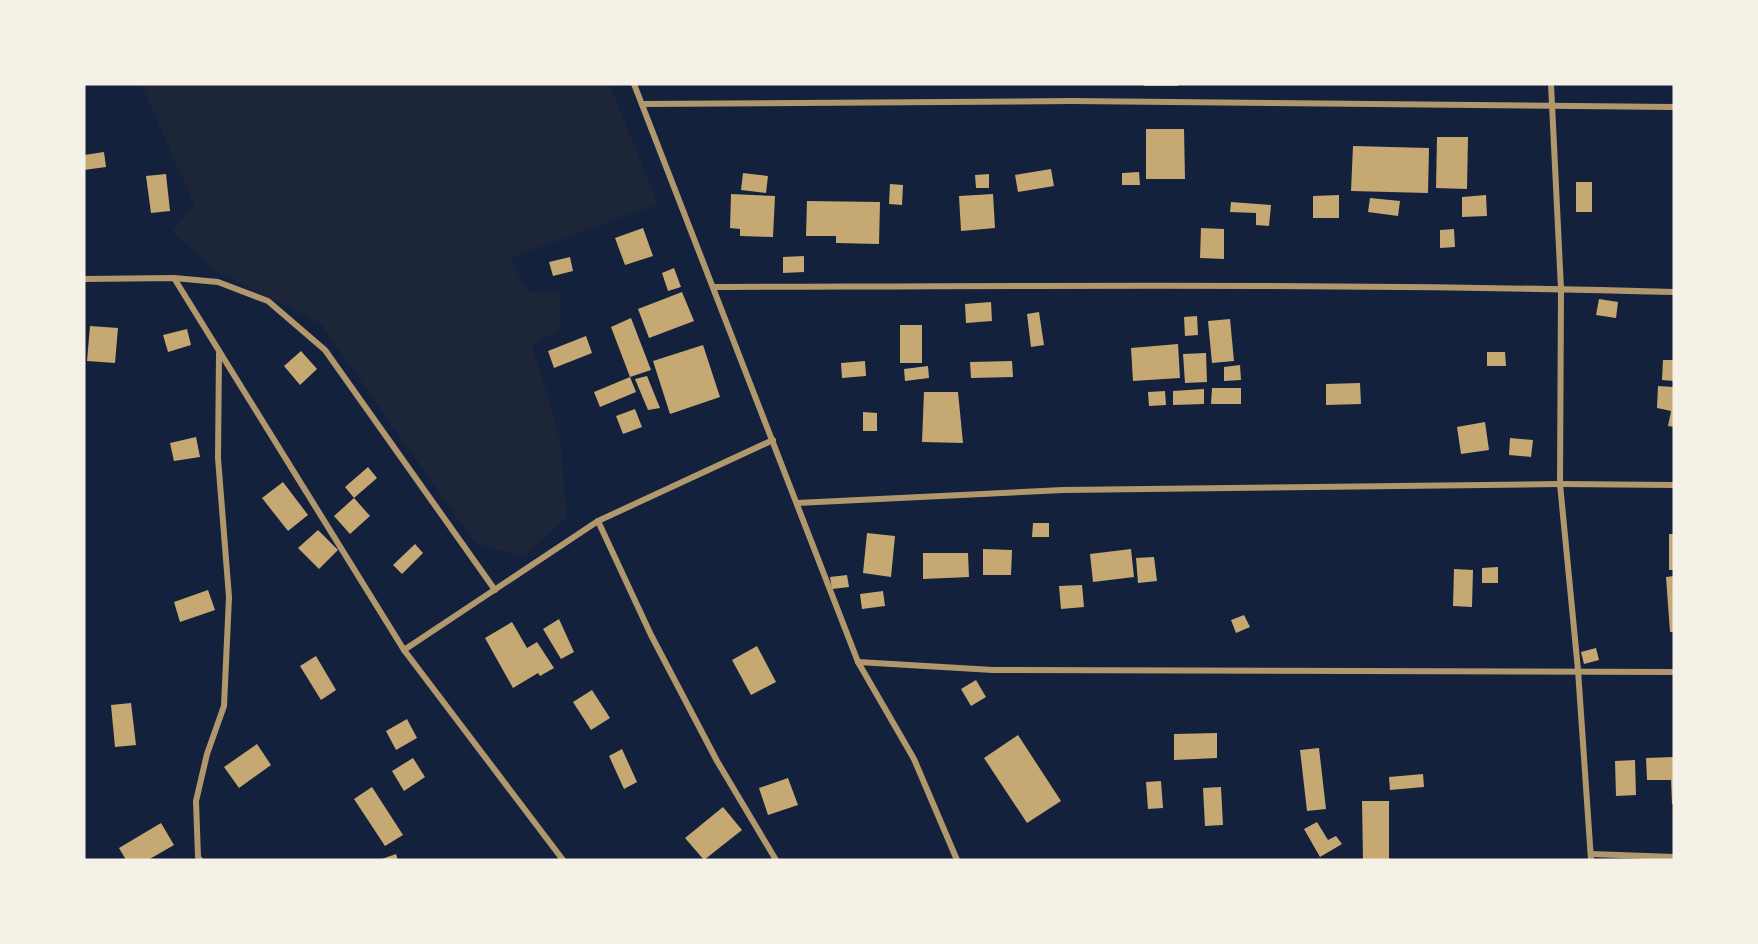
<svg xmlns="http://www.w3.org/2000/svg" width="1758" height="944" font-family="Jost,sans-serif">
<style>
.green{fill:#1d2539}
.building{fill:#c6a872}
.lines{fill:none;stroke-linecap:round;stroke-linejoin:round}
.minor{stroke:#b1986c;stroke-width:6}
</style>
<rect width="100%" height="100%" fill="#14213d"/>
<polygon class="green" points="141,84 609,84 658,204 510,258 528,292 559,291 561,329 532,345 560,438 567,517 524,557 475,543 320,323 219,273 172,232 194,204"/>
<g class="building">
<rect x="1144" y="84" width="34" height="2"/>
<polygon points="1146,129 1184,129 1185,179 1146,179"/>
<polygon points="1437,137 1468,137 1467,189 1436,188"/>
<polygon points="1353,146 1429,148 1428,193 1351,191"/>
<polygon points="104,152 106,167 84,170 84,155"/>
<polygon points="1051,169 1054,186 1018,192 1015,175"/>
<polygon points="1139,172 1140,185 1122,185 1122,173"/>
<polygon points="743,173 768,176 766,193 741,190"/>
<polygon points="166,174 170,211 151,213 146,176"/>
<polygon points="989,174 989,188 976,188 975,175"/>
<rect x="1576" y="182" width="16" height="30"/>
<polygon points="890,184 903,185 902,205 889,204"/>
<polygon points="731,194 775,196 773,237 740,236 740,229 730,228"/>
<polygon points="993,194 995,228 961,231 959,196"/>
<polygon points="1339,195 1339,218 1313,218 1313,196"/>
<polygon points="1486,195 1487,216 1462,217 1462,197"/>
<polygon points="1370,198 1400,201 1398,216 1368,212"/>
<polygon points="807,201 880,202 879,244 836,243 836,236 806,236"/>
<polygon points="1231,202 1271,205 1269,226 1256,225 1256,213 1230,212"/>
<polygon points="643,228 653,256 625,265 615,238"/>
<polygon points="1201,228 1224,229 1224,259 1200,258"/>
<polygon points="1454,229 1455,247 1440,248 1440,230"/>
<polygon points="804,256 804,272 783,273 783,257"/>
<polygon points="570,257 573,271 553,276 549,262"/>
<polygon points="674,268 681,287 668,291 662,273"/>
<polygon points="682,292 694,321 649,338 638,309"/>
<polygon points="1599,299 1618,302 1616,318 1596,315"/>
<polygon points="991,302 992,321 966,323 965,304"/>
<polygon points="1039,312 1044,345 1031,347 1027,314"/>
<polygon points="1197,316 1198,335 1185,336 1184,317"/>
<polygon points="631,318 651,370 630,377 611,327"/>
<polygon points="1230,319 1234,361 1212,363 1208,321"/>
<rect x="900" y="325" width="22" height="38"/>
<polygon points="90,326 118,328 115,363 87,361"/>
<polygon points="187,329 191,345 168,352 163,335"/>
<polygon points="586,336 592,353 554,368 548,351"/>
<polygon points="1178,344 1180,378 1133,381 1131,348"/>
<polygon points="703,345 720,397 670,414 653,361"/>
<polygon points="301,351 317,369 300,385 284,366"/>
<polygon points="1487,352 1505,352 1506,366 1487,366"/>
<polygon points="1206,353 1207,382 1185,383 1183,354"/>
<polygon points="1663,360 1674,360 1674,381 1662,380"/>
<polygon points="865,361 866,376 842,378 841,363"/>
<polygon points="1012,361 1013,377 971,378 970,362"/>
<polygon points="1240,365 1241,380 1224,381 1224,367"/>
<polygon points="928,366 929,378 905,381 904,369"/>
<polygon points="647,376 660,408 648,410 635,379"/>
<polygon points="630,377 636,392 600,407 594,392"/>
<polygon points="1360,383 1361,404 1326,405 1326,384"/>
<polygon points="1658,386 1674,387 1674,427 1668,426 1671,411 1657,408"/>
<polygon points="1212,388 1241,388 1241,404 1211,404"/>
<polygon points="1204,389 1204,404 1173,405 1173,391"/>
<polygon points="1165,391 1166,405 1149,406 1148,392"/>
<polygon points="924,392 958,392 963,443 922,442"/>
<polygon points="635,409 642,427 623,434 616,416"/>
<polygon points="863,412 877,413 877,431 863,431"/>
<polygon points="1485,422 1489,450 1461,454 1457,427"/>
<polygon points="196,437 200,457 174,461 170,443"/>
<polygon points="1510,438 1533,440 1531,457 1509,455"/>
<polygon points="368,467 377,478 354,498 345,487"/>
<polygon points="283,482 308,515 288,531 262,498"/>
<polygon points="354,498 370,516 350,534 334,516"/>
<polygon points="1033,523 1049,523 1049,537 1032,537"/>
<polygon points="318,530 338,550 319,569 298,548"/>
<polygon points="867,533 895,536 891,577 863,573"/>
<rect x="1669" y="534" width="5" height="36"/>
<polygon points="415,544 423,553 402,574 393,565"/>
<polygon points="983,549 1012,550 1011,575 983,575"/>
<polygon points="1131,549 1134,577 1093,582 1090,554"/>
<polygon points="923,553 968,553 969,577 923,579"/>
<polygon points="1154,557 1157,581 1138,583 1136,558"/>
<polygon points="1498,567 1498,583 1482,583 1482,568"/>
<polygon points="1454,569 1473,570 1472,607 1453,606"/>
<polygon points="847,575 849,587 832,589 830,577"/>
<polygon points="1674,576 1674,632 1670,632 1666,577"/>
<polygon points="1082,585 1084,607 1061,609 1059,586"/>
<polygon points="208,590 215,610 180,622 174,602"/>
<polygon points="883,591 885,606 862,609 860,594"/>
<polygon points="1244,615 1250,627 1236,633 1231,620"/>
<polygon points="559,619 574,652 561,659 543,629"/>
<polygon points="512,622 527,648 537,642 554,668 540,676 538,673 513,688 485,638"/>
<polygon points="757,646 776,682 751,695 732,660"/>
<polygon points="1596,648 1599,660 1584,664 1581,652"/>
<polygon points="316,656 336,690 321,700 300,666"/>
<polygon points="976,680 986,697 971,706 961,689"/>
<polygon points="592,690 610,718 591,730 573,702"/>
<polygon points="131,703 136,745 115,747 111,705"/>
<polygon points="407,719 417,738 396,750 386,731"/>
<polygon points="1217,733 1217,758 1174,760 1174,734"/>
<polygon points="1018,735 1061,801 1027,823 984,758"/>
<polygon points="257,744 271,765 239,788 224,767"/>
<polygon points="1319,748 1326,809 1307,811 1300,750"/>
<polygon points="622,749 637,782 624,789 609,756"/>
<polygon points="1674,757 1674,804 1672,804 1671,780 1647,780 1646,758"/>
<polygon points="413,758 425,777 404,791 392,771"/>
<polygon points="1635,760 1636,795 1616,796 1615,761"/>
<polygon points="1423,774 1424,787 1390,790 1389,777"/>
<polygon points="788,778 798,805 768,815 759,788"/>
<polygon points="1161,781 1163,808 1148,809 1146,782"/>
<polygon points="372,787 403,835 385,846 354,799"/>
<polygon points="1221,787 1223,825 1205,826 1203,788"/>
<polygon points="1362,801 1389,801 1389,860 1363,860"/>
<polygon points="723,807 742,830 704,860 685,838"/>
<polygon points="1317,822 1328,840 1336,836 1342,844 1320,857 1304,829"/>
<polygon points="161,823 174,845 148,860 126,860 119,848"/>
<polygon points="396,854 398,860 379,860"/>
</g>
<g class="lines">
<g class="minor">
<polyline points="634,84 858,662 914,759 957,860"/>
<polyline points="1551,84 1561,289 1560,484 1578,670 1591,860"/>
<polyline points="642,104 1072,101 1674,107"/>
<polyline points="174,278 218,282 268,301 325,350 495,590"/>
<polyline points="84,279 174,278 404,650 563,860"/>
<path d="M713,287C1033,286 1354,283 1674,292"/>
<polyline points="797,503 1063,490 1560,484 1674,485"/>
<polyline points="598,521 651,635 717,761 776,860"/>
<polyline points="404,650 598,521 773,440"/>
<polyline points="858,662 993,670 1674,672"/>
<polyline points="1591,854 1674,857"/>
<polyline points="200,860 198,857 196,801 207,754 224,706 229,597 218,458 219,354"/>
</g>
</g>
<rect width="1758" height="944" fill="none" stroke="#f6f1e7" stroke-width="171"/>
</svg>
